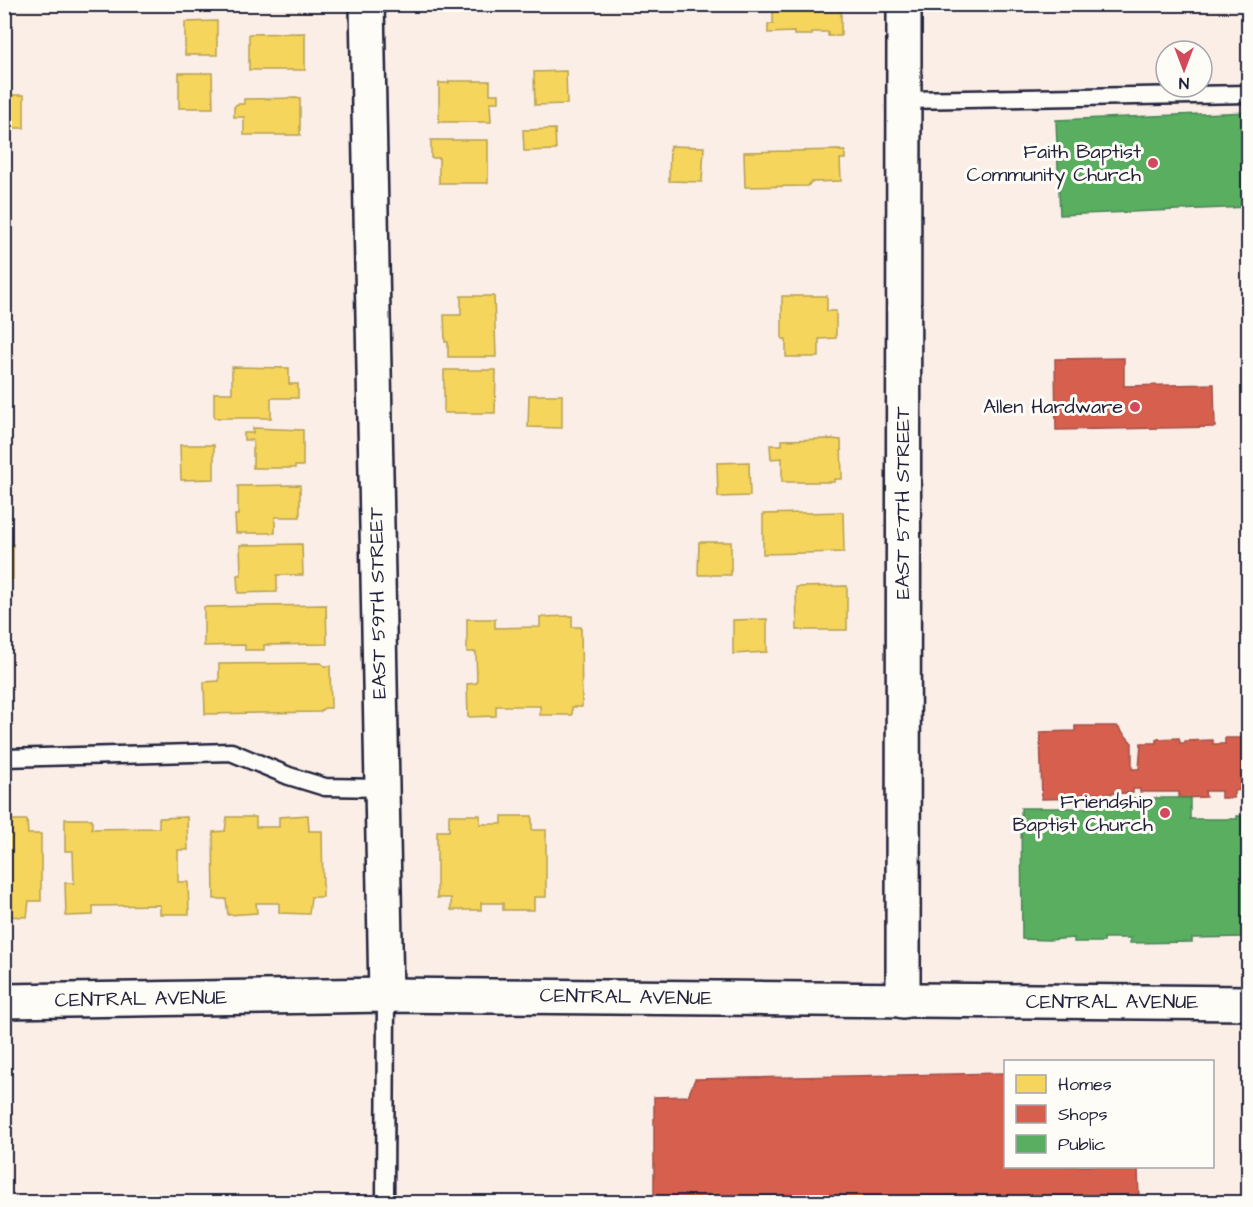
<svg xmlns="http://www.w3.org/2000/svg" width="1253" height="1207" font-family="'Architects Daughter',sans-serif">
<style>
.homes{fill:#f6d55c;stroke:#b69f52;stroke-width:1.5}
.shops{fill:#d6604d;stroke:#a04d48;stroke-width:1.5}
.public{fill:#5aae61;stroke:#498456;stroke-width:1.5}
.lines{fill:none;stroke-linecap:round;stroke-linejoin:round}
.service-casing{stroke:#22223b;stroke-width:21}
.minor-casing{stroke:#22223b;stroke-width:38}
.tertiary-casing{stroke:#22223b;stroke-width:38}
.service{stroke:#fdfcf7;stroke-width:16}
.minor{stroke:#fdfcf7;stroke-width:33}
.tertiary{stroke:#fdfcf7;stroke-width:33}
.poi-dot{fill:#d1495b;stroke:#fdfcf7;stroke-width:2}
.labels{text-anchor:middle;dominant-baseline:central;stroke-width:6;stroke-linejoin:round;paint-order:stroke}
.poi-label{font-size:20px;fill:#22223b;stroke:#fdfcf7;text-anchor:end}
.street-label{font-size:20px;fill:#22223b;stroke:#fdfcf7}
</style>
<rect width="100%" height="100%" fill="#faeee7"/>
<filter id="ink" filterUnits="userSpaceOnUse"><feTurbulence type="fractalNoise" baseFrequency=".0167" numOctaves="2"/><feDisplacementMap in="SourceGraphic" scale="12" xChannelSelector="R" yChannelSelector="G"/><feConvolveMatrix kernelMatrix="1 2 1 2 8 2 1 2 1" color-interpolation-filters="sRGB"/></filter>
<g filter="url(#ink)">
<g class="homes">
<polygon points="773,4 841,4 841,36 828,36 828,32 812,32 812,35 794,35 794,32 768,33 768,24 773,24"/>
<polygon points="217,21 217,55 185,55 185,22"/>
<polygon points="305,33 305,70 249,70 249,34"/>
<polygon points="566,71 567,104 535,105 534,72"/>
<polygon points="179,73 212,73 213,108 179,108"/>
<polygon points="449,81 490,81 490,94 499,94 499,102 490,102 491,122 439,122 439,83 449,83"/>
<rect x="4" y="95" width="20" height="33"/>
<polygon points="300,98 300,135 244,135 244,117 234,117 234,107 237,104 244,104 244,99"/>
<polygon points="555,129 556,150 524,151 523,130"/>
<polygon points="431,140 488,140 488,183 439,183 439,158 431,158"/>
<polygon points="670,146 704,147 702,182 669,181"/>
<polygon points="840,150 840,151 845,151 845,159 840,159 841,181 811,182 808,186 745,187 744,152"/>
<polygon points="11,262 11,296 4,296 4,263"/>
<polygon points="461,296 494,296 496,357 448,357 448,342 445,342 444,315 461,315"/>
<polygon points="782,296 827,296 827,311 836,311 836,338 819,339 819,357 786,357 786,339 782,339"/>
<polygon points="4,309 7,309 8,342 4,343"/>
<polygon points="232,367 289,368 289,384 298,384 298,398 271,398 271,418 214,418 214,393 232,393"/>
<polygon points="444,370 496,370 495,413 444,413"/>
<polygon points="529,395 562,395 562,428 528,427"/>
<rect x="4" y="428" width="5" height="34"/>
<polygon points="253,428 303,430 303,466 295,466 295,468 253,468 253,440 244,440 244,433 253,433"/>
<polygon points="831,439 841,440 842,479 834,479 834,482 782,482 782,458 771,459 770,445 782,445 782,440"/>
<polygon points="180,445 214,445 214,479 181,480"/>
<polygon points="749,462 750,496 718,497 717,463"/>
<polygon points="300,485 300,517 275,517 275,533 236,533 235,515 238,515 238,486"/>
<polygon points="843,512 844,552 763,554 763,514"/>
<polygon points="699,542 731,542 731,575 698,575"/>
<rect x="4" y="544" width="9" height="35"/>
<polygon points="302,544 303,575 277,575 277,592 238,593 237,575 241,575 240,545"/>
<polygon points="847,586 847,630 797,630 796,587"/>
<polygon points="326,605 327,644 264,645 264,650 245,650 245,645 204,646 204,607"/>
<polygon points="572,616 572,627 581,627 582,707 572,707 572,715 540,715 540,706 496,706 496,716 468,717 467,684 477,683 476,652 467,652 467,619 495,619 495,628 540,627 540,617"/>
<polygon points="767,619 767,652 733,654 733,620"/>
<polygon points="321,663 324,666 330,666 331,708 324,708 320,712 205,714 204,682 219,681 219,664"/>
<polygon points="308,815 309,831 322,831 323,897 311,897 309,914 279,913 279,903 256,903 257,913 228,915 226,899 214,899 213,832 225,831 227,817 256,817 256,827 279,827 279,817"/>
<polygon points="449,815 480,815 480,824 502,824 502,816 532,816 532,830 546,830 546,897 534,897 534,910 503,910 503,903 481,903 481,910 451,910 451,898 437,898 437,831 449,831"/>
<polygon points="187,817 188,850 178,850 178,882 188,882 189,914 160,914 160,905 93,906 93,915 66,916 65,883 74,883 73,851 65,851 65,819 92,819 92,829 159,828 159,818"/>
<polygon points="4,820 27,820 28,834 41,834 41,901 29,901 27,917 4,916"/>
</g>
<g class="shops">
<polygon points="1124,358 1124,386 1214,384 1215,427 1056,430 1055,359"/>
<polygon points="1075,726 1117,726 1132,743 1132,769 1139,769 1141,743 1156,743 1156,739 1179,738 1180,743 1185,743 1185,741 1213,740 1213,744 1225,744 1225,738 1248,738 1248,789 1234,791 1234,798 1221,798 1221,791 1205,791 1206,797 1179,798 1179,792 1140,792 1140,789 1133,789 1133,793 1084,794 1084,798 1042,799 1040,732 1075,731"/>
<polygon points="1006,1073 1006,1166 1138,1166 1139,1202 654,1202 654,1097 688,1096 695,1079"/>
</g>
<g class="public">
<polygon points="1248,112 1248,207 1060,215 1056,120"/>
<polygon points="1099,798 1190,798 1190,819 1237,819 1237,816 1246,816 1246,824 1242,824 1245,830 1243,841 1248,841 1248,913 1244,913 1245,927 1243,930 1246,930 1246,937 1192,938 1192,942 1130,943 1130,938 1104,938 1104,942 1074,942 1074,938 1048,940 1022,939 1021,808 1099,808"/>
</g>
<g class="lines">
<g class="service-casing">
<g id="service">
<polyline points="904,100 1248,94"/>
<polyline points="4,758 231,752 289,776 325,787 382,788"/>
<polyline points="385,1202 386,995"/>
</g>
</g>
<g class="minor-casing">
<g id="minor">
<polyline points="367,4 386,995"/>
<polyline points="903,1001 904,4"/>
</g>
</g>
<g class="tertiary-casing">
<polyline id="tertiary" points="4,1001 386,995 1248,1003"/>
</g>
<use href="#service" class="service"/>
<use href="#minor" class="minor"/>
<use href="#tertiary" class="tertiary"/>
</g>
</g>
<g class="poi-dot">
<circle cx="1153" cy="163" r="6"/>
<circle cx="1135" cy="407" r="6"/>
<circle cx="1165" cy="813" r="6"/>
</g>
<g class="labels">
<g class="poi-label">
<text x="1141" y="152">Faith Baptist<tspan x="1141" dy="23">Community Church</tspan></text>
<text x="1123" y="407">Allen Hardware</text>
<text x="1153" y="802">Friendship<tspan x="1153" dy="23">Baptist Church</tspan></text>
</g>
<g class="street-label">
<text transform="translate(903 503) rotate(-90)">EAST 57TH STREET</text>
<text transform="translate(378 603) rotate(-91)">EAST 59TH STREET</text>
<text transform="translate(626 997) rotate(1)">CENTRAL AVENUE</text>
<text transform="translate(141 999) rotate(-1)">CENTRAL AVENUE</text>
<text x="1112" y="1002">CENTRAL AVENUE</text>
</g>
</g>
<rect width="1253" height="1207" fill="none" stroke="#fdfcf7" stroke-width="24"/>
<rect x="12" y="12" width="1229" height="1183" fill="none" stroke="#22223b" stroke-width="2" filter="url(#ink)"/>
<rect x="1004" y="1060" width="210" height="108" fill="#fdfcf7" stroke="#a5a5ac" stroke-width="1.5"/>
<rect x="1016" y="1075" width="30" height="18" fill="#f6d55c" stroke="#a5a5ac" stroke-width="1.5"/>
<text x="1058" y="1090" font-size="18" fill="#22223b">Homes</text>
<rect x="1016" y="1105" width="30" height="18" fill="#d6604d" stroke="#a5a5ac" stroke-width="1.5"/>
<text x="1058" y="1120" font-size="18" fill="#22223b">Shops</text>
<rect x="1016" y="1135" width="30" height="18" fill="#5aae61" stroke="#a5a5ac" stroke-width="1.5"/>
<text x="1058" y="1150" font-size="18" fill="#22223b">Public</text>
<g transform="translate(1184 69) rotate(180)"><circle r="28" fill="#fdfcf7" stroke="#a5a5ac" stroke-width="1.5"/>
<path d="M0-4.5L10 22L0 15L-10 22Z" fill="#d1495b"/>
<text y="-9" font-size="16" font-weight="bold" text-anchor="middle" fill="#22223b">N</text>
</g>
</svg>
